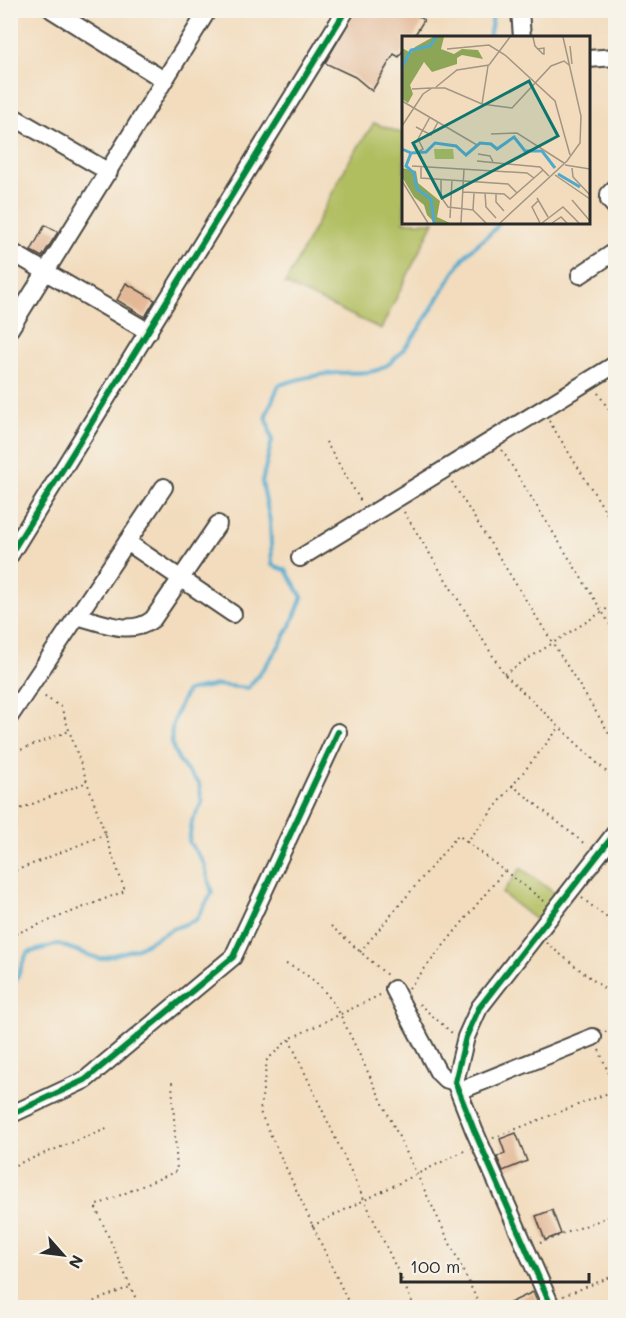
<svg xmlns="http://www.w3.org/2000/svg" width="626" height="1318" font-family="Mali,sans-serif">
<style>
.green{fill:#b1be61;stroke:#6e7446;stroke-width:1.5}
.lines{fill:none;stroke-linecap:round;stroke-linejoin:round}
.stream{stroke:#4fa9cd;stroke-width:4}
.building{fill:#e3b897}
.minor-casing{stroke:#494641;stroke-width:20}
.path{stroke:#494641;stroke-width:2;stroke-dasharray:1.5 4.5;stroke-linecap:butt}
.minor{stroke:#fff;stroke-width:16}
.cycleway-casing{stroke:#f7f3e8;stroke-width:10}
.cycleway{stroke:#00873e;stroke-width:6}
.inset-river{fill:none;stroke:#4fa9cd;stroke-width:3}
.inset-road{fill:none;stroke:#a29583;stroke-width:1.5}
.view{fill:#0f766e;fill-opacity:0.15;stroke:#0f766e;stroke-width:3}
.inset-edge{fill:none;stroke:#2b2b2b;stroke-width:3}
</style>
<rect width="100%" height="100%" fill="#f7f3e8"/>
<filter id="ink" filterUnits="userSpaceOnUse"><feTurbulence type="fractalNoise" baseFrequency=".0167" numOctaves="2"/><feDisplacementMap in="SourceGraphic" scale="12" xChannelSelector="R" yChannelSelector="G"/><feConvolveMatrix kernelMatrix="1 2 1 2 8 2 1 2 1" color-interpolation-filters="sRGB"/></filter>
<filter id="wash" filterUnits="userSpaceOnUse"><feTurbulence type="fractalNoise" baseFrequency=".008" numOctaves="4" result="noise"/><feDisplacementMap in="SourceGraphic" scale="24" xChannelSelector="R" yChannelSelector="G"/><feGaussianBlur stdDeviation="1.35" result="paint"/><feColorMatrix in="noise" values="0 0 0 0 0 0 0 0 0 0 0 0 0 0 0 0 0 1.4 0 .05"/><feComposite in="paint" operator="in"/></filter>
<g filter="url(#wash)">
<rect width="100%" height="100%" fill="#f2dcbd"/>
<g class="green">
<polygon points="374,123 404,134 404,222 434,222 381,329 285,284 349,161"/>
<polygon points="521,868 557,895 537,921 502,893"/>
</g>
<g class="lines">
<g class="stream">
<polyline points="489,38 494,10"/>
<path d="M10,995L27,953L58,944L100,959L138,948L172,929L196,920L212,893L204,863L189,842L192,821L202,803L199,783C163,751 166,730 187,691L217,685L248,688C272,659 290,633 302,597L286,570L272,565L270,521L262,482L272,440L266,415L279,385C298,379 317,374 337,373C349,372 363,374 374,371C409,364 444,280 467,254C478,241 491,237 500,222"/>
</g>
</g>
<g id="blocks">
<g class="building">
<polygon points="356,10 410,10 424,20 413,38 404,38 404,49 399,57 394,54 372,91 355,77 325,63"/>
<polygon points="45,225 58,232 42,257 31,251"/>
<polygon points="126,283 155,300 145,317 117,300"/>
<polygon points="516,1133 527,1161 503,1171 497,1157 505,1153 500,1139"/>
<polygon points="552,1210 561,1234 545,1240 536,1216"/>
<polygon points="533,1292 540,1308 499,1308"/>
</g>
</g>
</g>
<g filter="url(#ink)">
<use href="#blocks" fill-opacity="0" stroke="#494641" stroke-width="1.5"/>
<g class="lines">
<g class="minor-casing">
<g id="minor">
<polyline points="52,10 164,80"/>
<polyline points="520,10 522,38"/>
<polyline points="588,59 616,57"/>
<polyline points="10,115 109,172"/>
<polyline points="616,187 609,194 609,200 616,208"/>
<polyline points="10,251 149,332"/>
<polyline points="580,275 616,251"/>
<polyline points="10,329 208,10"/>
<polyline points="127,542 233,614"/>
<polyline points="10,555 346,10"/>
<polyline points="300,558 616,364"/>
<path d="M77,616C101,622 131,637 153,619L218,524"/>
<polyline points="10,716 164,487"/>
<polyline points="394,989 438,1072 445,1079 455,1082"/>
<polyline points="459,1091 593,1037"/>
<polyline points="10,1115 85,1080 233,957 338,732"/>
<polyline points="552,1308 474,1130 455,1082 466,1037 479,1008 616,832"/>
</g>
</g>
<g class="path">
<polyline points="598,393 616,421"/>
<polyline points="549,421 616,528"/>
<polyline points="326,442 362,503"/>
<polyline points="502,450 616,634"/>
<polyline points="452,482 616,744"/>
<polyline points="404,512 504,674 616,781"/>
<polyline points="504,674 616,603"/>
<polyline points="10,754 69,731"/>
<polyline points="512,785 586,845"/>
<polyline points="10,813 87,782"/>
<polyline points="10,873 106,834"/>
<polyline points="582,898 616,925"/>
<polyline points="544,901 467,842 559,728"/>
<polyline points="331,926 388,976"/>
<polyline points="10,936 125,891 61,707 42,695"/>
<polyline points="546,943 616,998"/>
<polyline points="360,952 458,835 467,842"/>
<path d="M286,964C312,975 326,990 340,1014L481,1308"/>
<polyline points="409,988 504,871"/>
<polyline points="380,995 289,1039 415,1308"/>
<polyline points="419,1004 453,1034"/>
<polyline points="605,1032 616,1028"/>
<polyline points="289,1039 267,1060 260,1112 351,1308"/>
<polyline points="599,1050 616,1091"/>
<polyline points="493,1138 616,1090"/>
<polyline points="10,1167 109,1128"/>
<polyline points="312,1226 468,1149"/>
<polyline points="540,1243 616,1214"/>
<polyline points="563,1296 616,1275"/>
<polyline points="77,1308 130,1287"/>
<polyline points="140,1308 95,1206 177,1171 172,1082"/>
</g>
<use href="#minor" class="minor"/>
<g class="cycleway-casing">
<g id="cycleway">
<polyline points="10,555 346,10"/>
<polyline points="10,1115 85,1080 233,957 338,732"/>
<polyline points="552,1308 474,1130 455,1082 466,1037 479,1008 616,832"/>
</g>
</g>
<use href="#cycleway" class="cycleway"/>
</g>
</g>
<g transform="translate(402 36)">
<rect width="188" height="188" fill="#f2dcbd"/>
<path d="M32,113H51L52,123H33Z" fill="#b1be61"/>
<path d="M31,1H42L39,13L52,18L60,13L76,14L81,23L60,19L55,22V28L30,36L22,26L8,49L11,58L6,67L0,63V12L9,17L13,11ZM0,132L14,135L16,147L38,165L35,181L48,187H33L25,179L22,169L12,161L0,141Z" fill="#8ca557"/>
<path class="inset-river" d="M0,31L9,14L28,10L34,1M0,113L9,117L4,130L12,137L15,153L29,163L32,187M9,117L24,116L33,107L54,110L64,119L78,107L89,108L95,113L112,101L123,115H140L153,132M156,138L178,151"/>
<path class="inset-road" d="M131,1L133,10L141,18H142V12L135,13M168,10L170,28M45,13L87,9L103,19L153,65L168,119M34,51L55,34L87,29L108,1M10,53L29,52M0,65L75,109M80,68L86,30M0,90L21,58L30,52H43L80,68L110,72L149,30L162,25L167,29M14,91L29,99L36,86M89,98L115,97L162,127M16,116L21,113L16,103L28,81M76,118L88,120L91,126M75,125L138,131L147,140M163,129L188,133M10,130L125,137L132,142M19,130V142L106,148L115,157M170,132L171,141L188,159M153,139L188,163M39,144V161L46,171L71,174L72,157M0,145L26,187M61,156L102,158L108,163L141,134M83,157L84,171L94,182M94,158V166L102,175M135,162L146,181M170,164L188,185M136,165L130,171L138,187M71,174L84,187M48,182L50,144M59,187L62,133M98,187L165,125L178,107L179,80L161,1M140,187L161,171L177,187M150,187L159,181L165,187"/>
<path class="view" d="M127,45L156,100L40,162L11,107Z"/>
<rect width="188" height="188" class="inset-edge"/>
</g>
<rect width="626" height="1318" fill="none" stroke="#f7f3e8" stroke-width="36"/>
<g transform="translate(63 1255) rotate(118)" stroke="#f7f3e8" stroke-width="4.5" paint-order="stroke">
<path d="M0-4.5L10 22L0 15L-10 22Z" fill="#2b2b2b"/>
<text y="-9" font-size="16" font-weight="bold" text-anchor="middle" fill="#2b2b2b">N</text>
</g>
<path d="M401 1273v9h188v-9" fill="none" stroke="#2b2b2b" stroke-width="3"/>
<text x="410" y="1273" font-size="18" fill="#2b2b2b" stroke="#f7f3e8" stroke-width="4.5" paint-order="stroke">100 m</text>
</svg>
